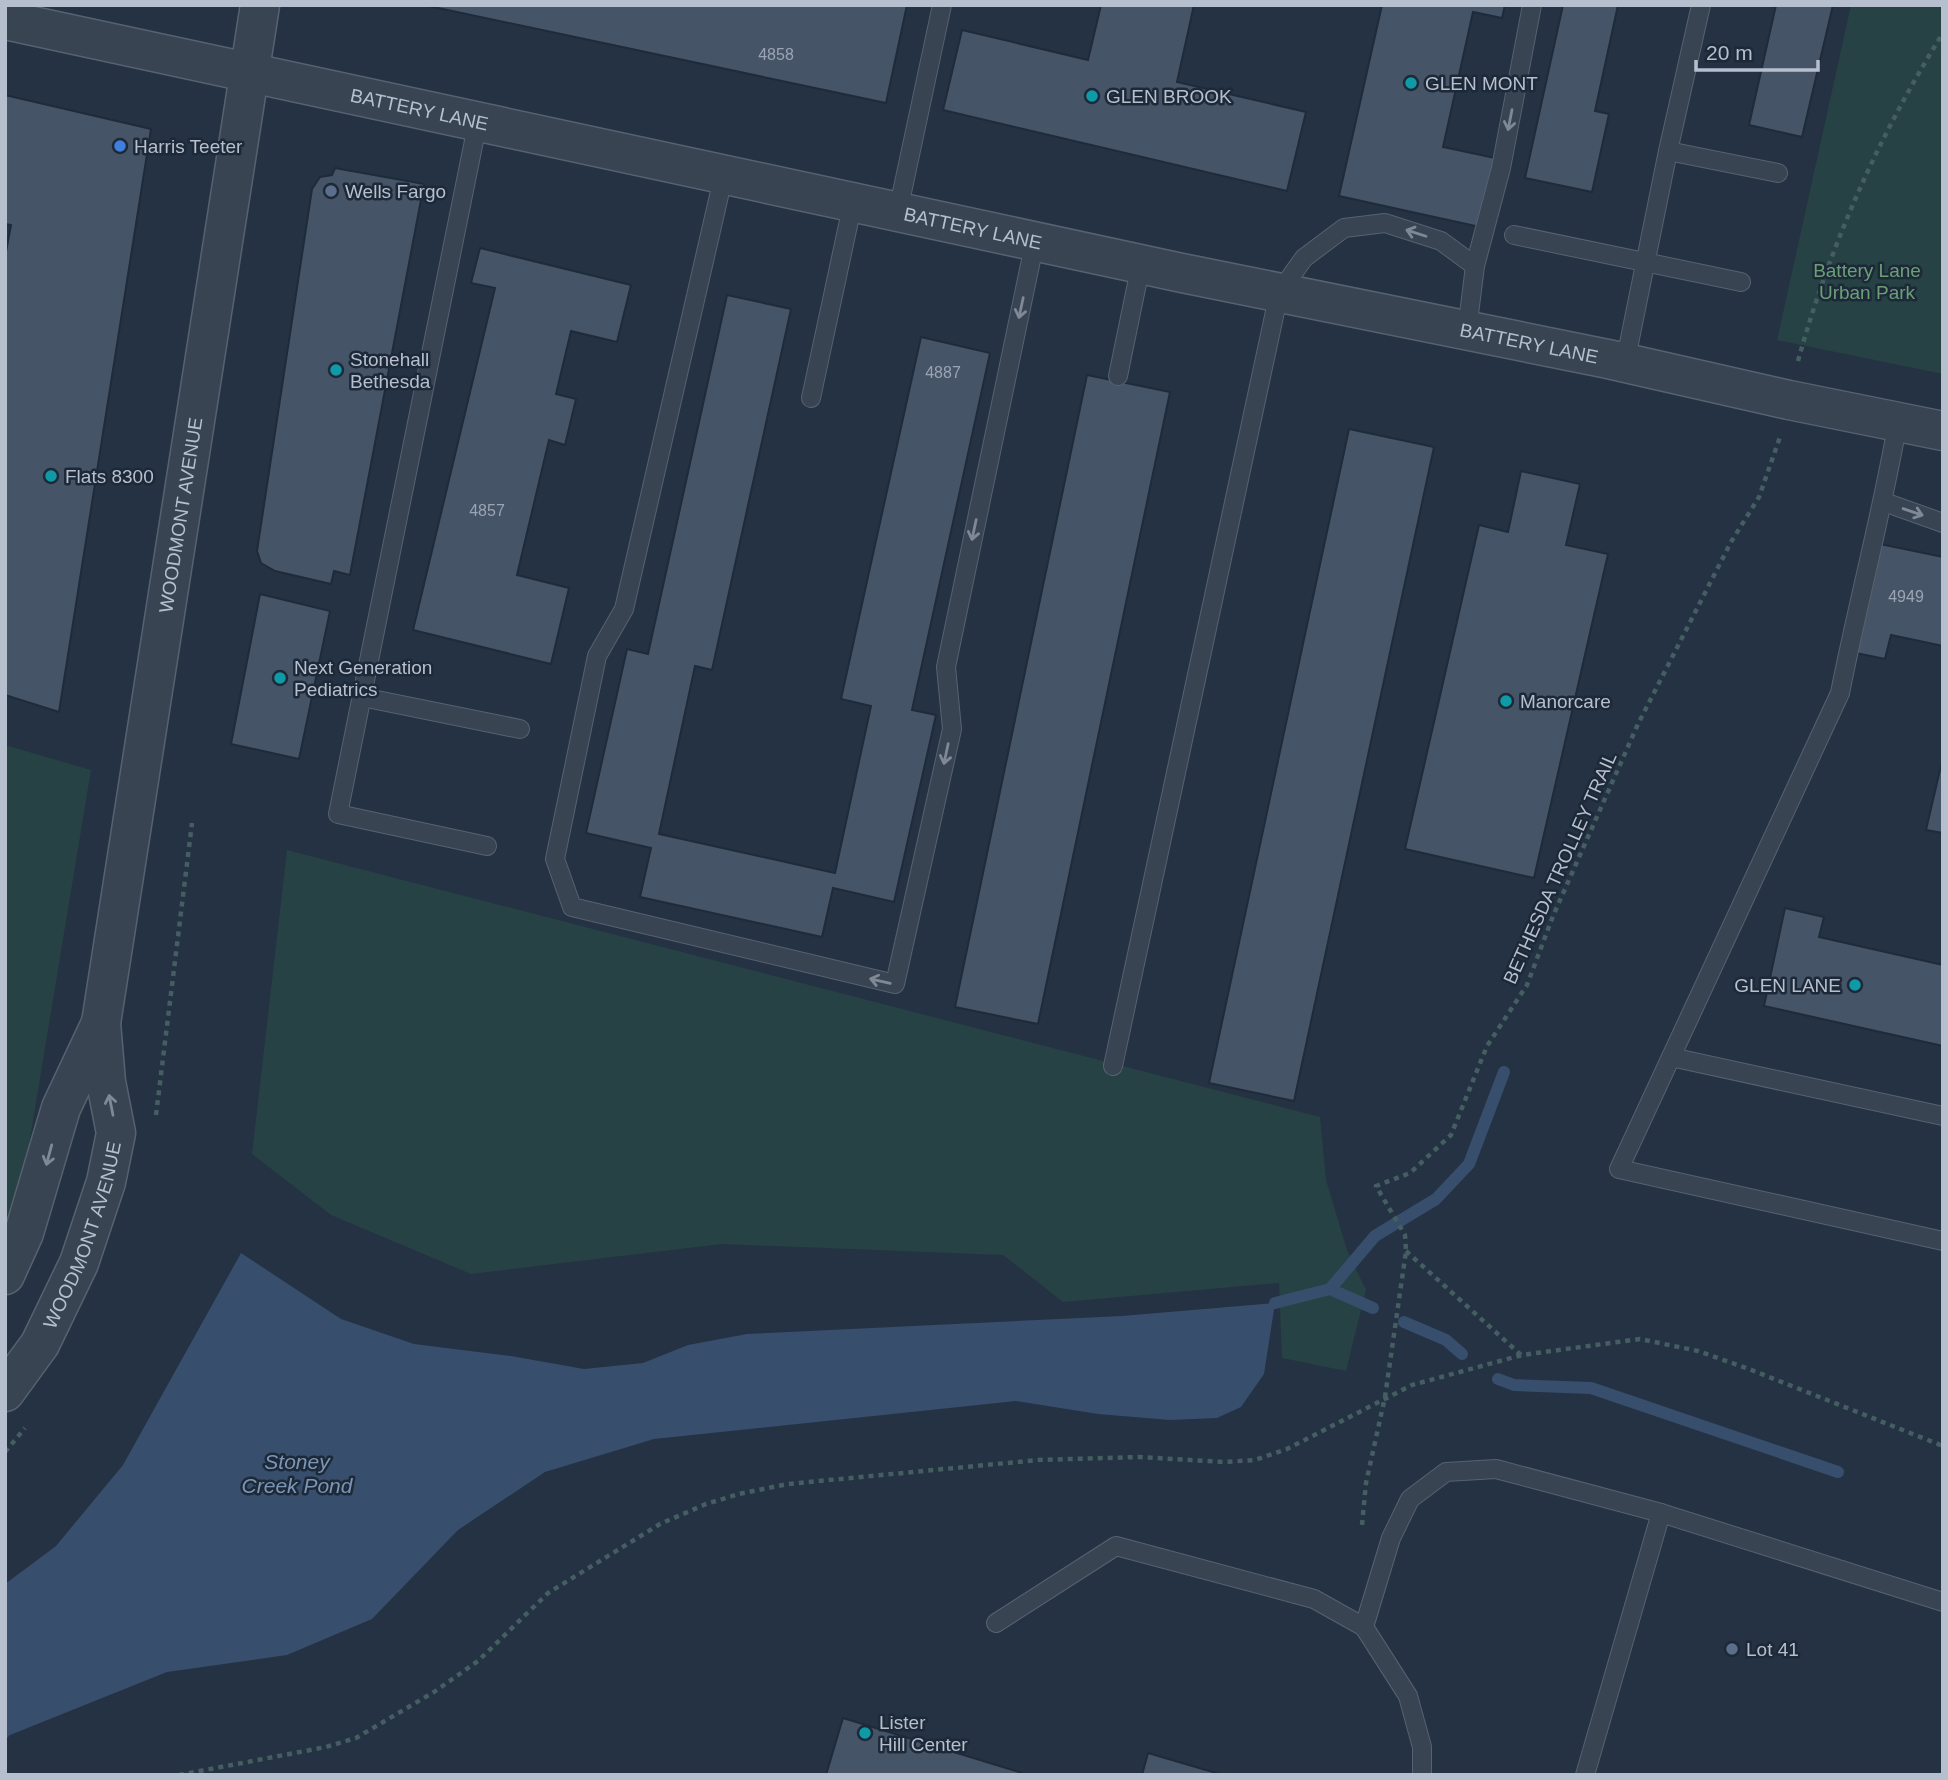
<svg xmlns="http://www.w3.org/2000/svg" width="1948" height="1780" font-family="Arial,sans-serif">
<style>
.green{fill:#264244}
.water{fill:#374e6c}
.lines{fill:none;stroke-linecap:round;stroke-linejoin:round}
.stream{stroke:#374e6c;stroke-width:12}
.building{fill:#465468;stroke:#1f2b3a;stroke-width:2}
.service-casing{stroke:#576270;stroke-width:20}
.tertiary-casing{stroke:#576270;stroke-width:41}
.path{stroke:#455e61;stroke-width:4.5;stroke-dasharray:5 5;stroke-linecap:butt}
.service{stroke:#394453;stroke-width:18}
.tertiary{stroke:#394453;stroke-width:38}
.oneway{stroke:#7e8896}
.culture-dot{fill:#0f9aa8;stroke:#1d2938;stroke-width:2.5}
.shop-dot{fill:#3f7fe0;stroke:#1d2938;stroke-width:2.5}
.service-dot{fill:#5c6f8a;stroke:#1d2938;stroke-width:2.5}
.labels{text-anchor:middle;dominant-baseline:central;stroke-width:5;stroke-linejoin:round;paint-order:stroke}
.number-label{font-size:16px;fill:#9aa4b4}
.poi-label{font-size:19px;fill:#b6bfcd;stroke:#1d2938;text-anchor:start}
.street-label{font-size:19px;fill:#b6bfcd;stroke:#1d2938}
.park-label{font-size:19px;fill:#6b9f76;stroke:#1d2938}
.water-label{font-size:21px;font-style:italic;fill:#7c96b6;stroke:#1d2938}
</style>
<rect width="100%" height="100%" fill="#243243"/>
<g class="green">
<polygon points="1851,5 1943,5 1943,374 1777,340"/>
<polygon points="5,745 91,770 28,1151 5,1225"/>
<polygon points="287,850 1320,1117 1326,1180 1347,1250 1366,1290 1346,1371 1282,1358 1279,1283 1063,1302 1003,1255 722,1244 471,1274 331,1215 252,1154"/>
</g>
<polygon class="water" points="241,1253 341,1319 414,1344 511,1356 584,1369 643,1363 688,1345 747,1334 1122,1316 1275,1303 1264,1374 1241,1407 1217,1418 1170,1420 1098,1414 1016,1401 654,1439 545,1472 458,1530 372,1619 287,1655 167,1672 10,1735 5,1740 5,1584 56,1546 123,1465"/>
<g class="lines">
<g class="stream">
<polyline points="1330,1289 1373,1308"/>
<polyline points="1275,1303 1330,1289 1375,1236 1436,1199 1469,1164 1504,1072"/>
<polyline points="1404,1322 1446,1340 1462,1354"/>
<polyline points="1498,1379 1514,1385 1591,1388 1838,1472"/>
</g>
</g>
<g class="building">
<polygon points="424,5 907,5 886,103"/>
<polygon points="1101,5 1194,5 1177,82 1306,112 1287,191 943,110 962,30 1088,60"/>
<polygon points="1382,5 1505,5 1502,18 1473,12 1443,147 1495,158 1480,227 1339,196"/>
<polygon points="1563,5 1618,5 1595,111 1609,114 1592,192 1525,178"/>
<polygon points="1776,5 1833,5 1802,137 1749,125"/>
<polygon points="5,95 151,129 59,712 5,695 5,257 11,225 5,224"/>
<polygon points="335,168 424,184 350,575 334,571 331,584 275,571 261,563 257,551 312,189 320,177 332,175"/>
<polygon points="480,248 631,285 617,342 571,331 556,394 576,399 565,445 549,440 517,575 569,588 551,664 413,630 495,288 471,283"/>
<polygon points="727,295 791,309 712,670 695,666 659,834 835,873 871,706 841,699 921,337 990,353 912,710 936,715 894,902 833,888 822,937 640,897 651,848 586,833 627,649 648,654"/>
<polygon points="1087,375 1170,392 1038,1024 955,1007"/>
<polygon points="1349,429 1434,447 1294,1101 1209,1083"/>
<polygon points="1521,471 1580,484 1566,545 1608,554 1534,878 1405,849 1479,525 1508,532"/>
<polygon points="1880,544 1943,557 1943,646 1891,635 1885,659 1856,653"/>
<polygon points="260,594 330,611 299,759 231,744"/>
<polygon points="1943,757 1943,833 1926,830"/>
<polygon points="1785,908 1824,917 1819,937 1943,965 1943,1046 1764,1006"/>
<polygon points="843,1718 1022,1773 1022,1775 826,1775"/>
<polygon points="1148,1753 1223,1775 1142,1775"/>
</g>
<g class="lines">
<g class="service-casing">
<g id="service">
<polyline points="478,121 338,814 487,846"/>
<polyline points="1668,151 1778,173"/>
<polyline points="724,174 624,609 597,656 555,859 572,907 895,984 952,729 946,667 1035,241"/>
<polyline points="898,211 942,5"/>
<polyline points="1514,235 1741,282"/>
<polyline points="1467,330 1475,266 1501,168 1532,5"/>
<polyline points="1625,363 1668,151 1701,5"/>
<polyline points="1118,376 1141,264"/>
<polyline points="811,398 853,202"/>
<path d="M1898,421C1882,513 1858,602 1840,693L1619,1169L1943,1241"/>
<polyline points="1884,502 1943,523"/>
<polyline points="362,697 520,729"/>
<polyline points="1671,1057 1943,1116"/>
<polyline points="1113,1066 1279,293 1304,258 1344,228 1385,223 1441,241 1475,266"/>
<polyline points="996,1623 1116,1546 1314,1599 1364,1627"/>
<polyline points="1422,1775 1422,1747 1408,1696 1364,1627 1391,1538 1410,1499 1446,1472 1496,1469 1661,1513"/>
<polyline points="1585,1775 1661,1513 1943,1602"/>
</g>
</g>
<g class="tertiary-casing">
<g id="tertiary">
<path id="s1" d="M5,20L1182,273L1608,359L1789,400L1943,431"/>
<polyline points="5,1275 24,1233 61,1108 101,1023"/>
<path id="s2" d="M5,1392L40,1344L79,1263L106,1182L116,1133L106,1082L101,1023L260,5"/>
</g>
</g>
<g class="path">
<path d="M1798,361C1830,245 1879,135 1943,33"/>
<polyline points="156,1115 192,823"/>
<polyline points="1406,1251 1521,1355"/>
<polyline points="5,1452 25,1428"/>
<polyline points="1362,1525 1366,1483 1385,1397 1406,1251 1405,1235 1376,1186 1410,1173 1451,1135 1487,1046 1527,985 1553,916 1638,724 1731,542 1759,497 1780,437"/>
<polyline points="179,1775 326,1747 356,1738 434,1692 478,1661 548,1593 660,1524 706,1504 739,1494 788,1484 1038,1460 1139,1457 1224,1462 1255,1460 1287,1449 1412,1385 1522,1355 1640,1339 1698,1351 1749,1369 1943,1446"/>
</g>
<use href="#service" class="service"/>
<use href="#tertiary" class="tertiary"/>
</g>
<defs><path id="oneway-shaft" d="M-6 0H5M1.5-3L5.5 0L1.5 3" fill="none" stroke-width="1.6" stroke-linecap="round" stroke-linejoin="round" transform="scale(1.75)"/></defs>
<g class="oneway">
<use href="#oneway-shaft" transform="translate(1510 120) rotate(101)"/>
<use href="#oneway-shaft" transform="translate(1416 233) rotate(-162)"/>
<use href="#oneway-shaft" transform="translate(1021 308) rotate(102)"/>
<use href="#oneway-shaft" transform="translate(1913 512) rotate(19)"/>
<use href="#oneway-shaft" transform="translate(974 530) rotate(102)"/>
<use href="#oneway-shaft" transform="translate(946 754) rotate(102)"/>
<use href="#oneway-shaft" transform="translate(880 981) rotate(-167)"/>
<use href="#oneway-shaft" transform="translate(111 1105) rotate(-101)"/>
<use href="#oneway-shaft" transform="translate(49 1155) rotate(105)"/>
</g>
<g class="culture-dot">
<circle cx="1411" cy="83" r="7"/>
<circle cx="1092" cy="96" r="7"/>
<circle cx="336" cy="370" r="7"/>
<circle cx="51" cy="476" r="7"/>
<circle cx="280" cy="678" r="7"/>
<circle cx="1506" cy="701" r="7"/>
<circle cx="1855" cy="985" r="7"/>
<circle cx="865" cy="1733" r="7"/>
</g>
<circle class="shop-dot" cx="120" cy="146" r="7"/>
<g class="service-dot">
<circle cx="331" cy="191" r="7"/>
<circle cx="1732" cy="1649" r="7"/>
</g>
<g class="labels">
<g class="number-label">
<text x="776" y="54">4858</text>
<text x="943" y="372">4887</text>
<text x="487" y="510">4857</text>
<text x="1906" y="596">4949</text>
</g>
<g class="poi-label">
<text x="1425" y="83">GLEN MONT</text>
<text x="1106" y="96">GLEN BROOK</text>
<text x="134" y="146">Harris Teeter</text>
<text x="345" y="191">Wells Fargo</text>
<text x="350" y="359">Stonehall<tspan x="350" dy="22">Bethesda</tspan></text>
<text x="65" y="476">Flats 8300</text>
<text x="294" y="667">Next Generation<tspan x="294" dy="22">Pediatrics</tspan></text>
<text x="1520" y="701">Manorcare</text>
<text x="1841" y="985" text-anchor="end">GLEN LANE</text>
<text x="1746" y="1649">Lot 41</text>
<text x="879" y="1722">Lister<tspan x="879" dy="22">Hill Center</tspan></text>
</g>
<g class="street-label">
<text stroke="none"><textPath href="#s1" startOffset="424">BATTERY LANE</textPath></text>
<text stroke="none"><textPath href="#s1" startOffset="990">BATTERY LANE</textPath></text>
<text stroke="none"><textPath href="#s1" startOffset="1558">BATTERY LANE</textPath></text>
<text stroke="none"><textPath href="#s2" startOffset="910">WOODMONT AVENUE</textPath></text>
<text transform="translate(1560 868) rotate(-66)">BETHESDA TROLLEY TRAIL</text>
<text stroke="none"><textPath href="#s2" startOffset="177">WOODMONT AVENUE</textPath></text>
</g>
<g class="park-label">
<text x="1867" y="270">Battery Lane<tspan x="1867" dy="22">Urban Park</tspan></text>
</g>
<g class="water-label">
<text x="297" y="1461">Stoney<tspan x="297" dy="24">Creek Pond</tspan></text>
</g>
</g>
<rect width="1948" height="1780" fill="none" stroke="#b6bfcd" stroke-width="14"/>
<path d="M1696 60v10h122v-10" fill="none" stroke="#b6bfcd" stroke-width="3.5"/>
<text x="1706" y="60" font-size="21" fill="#b6bfcd" stroke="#1d2938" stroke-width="5" paint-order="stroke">20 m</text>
</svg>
